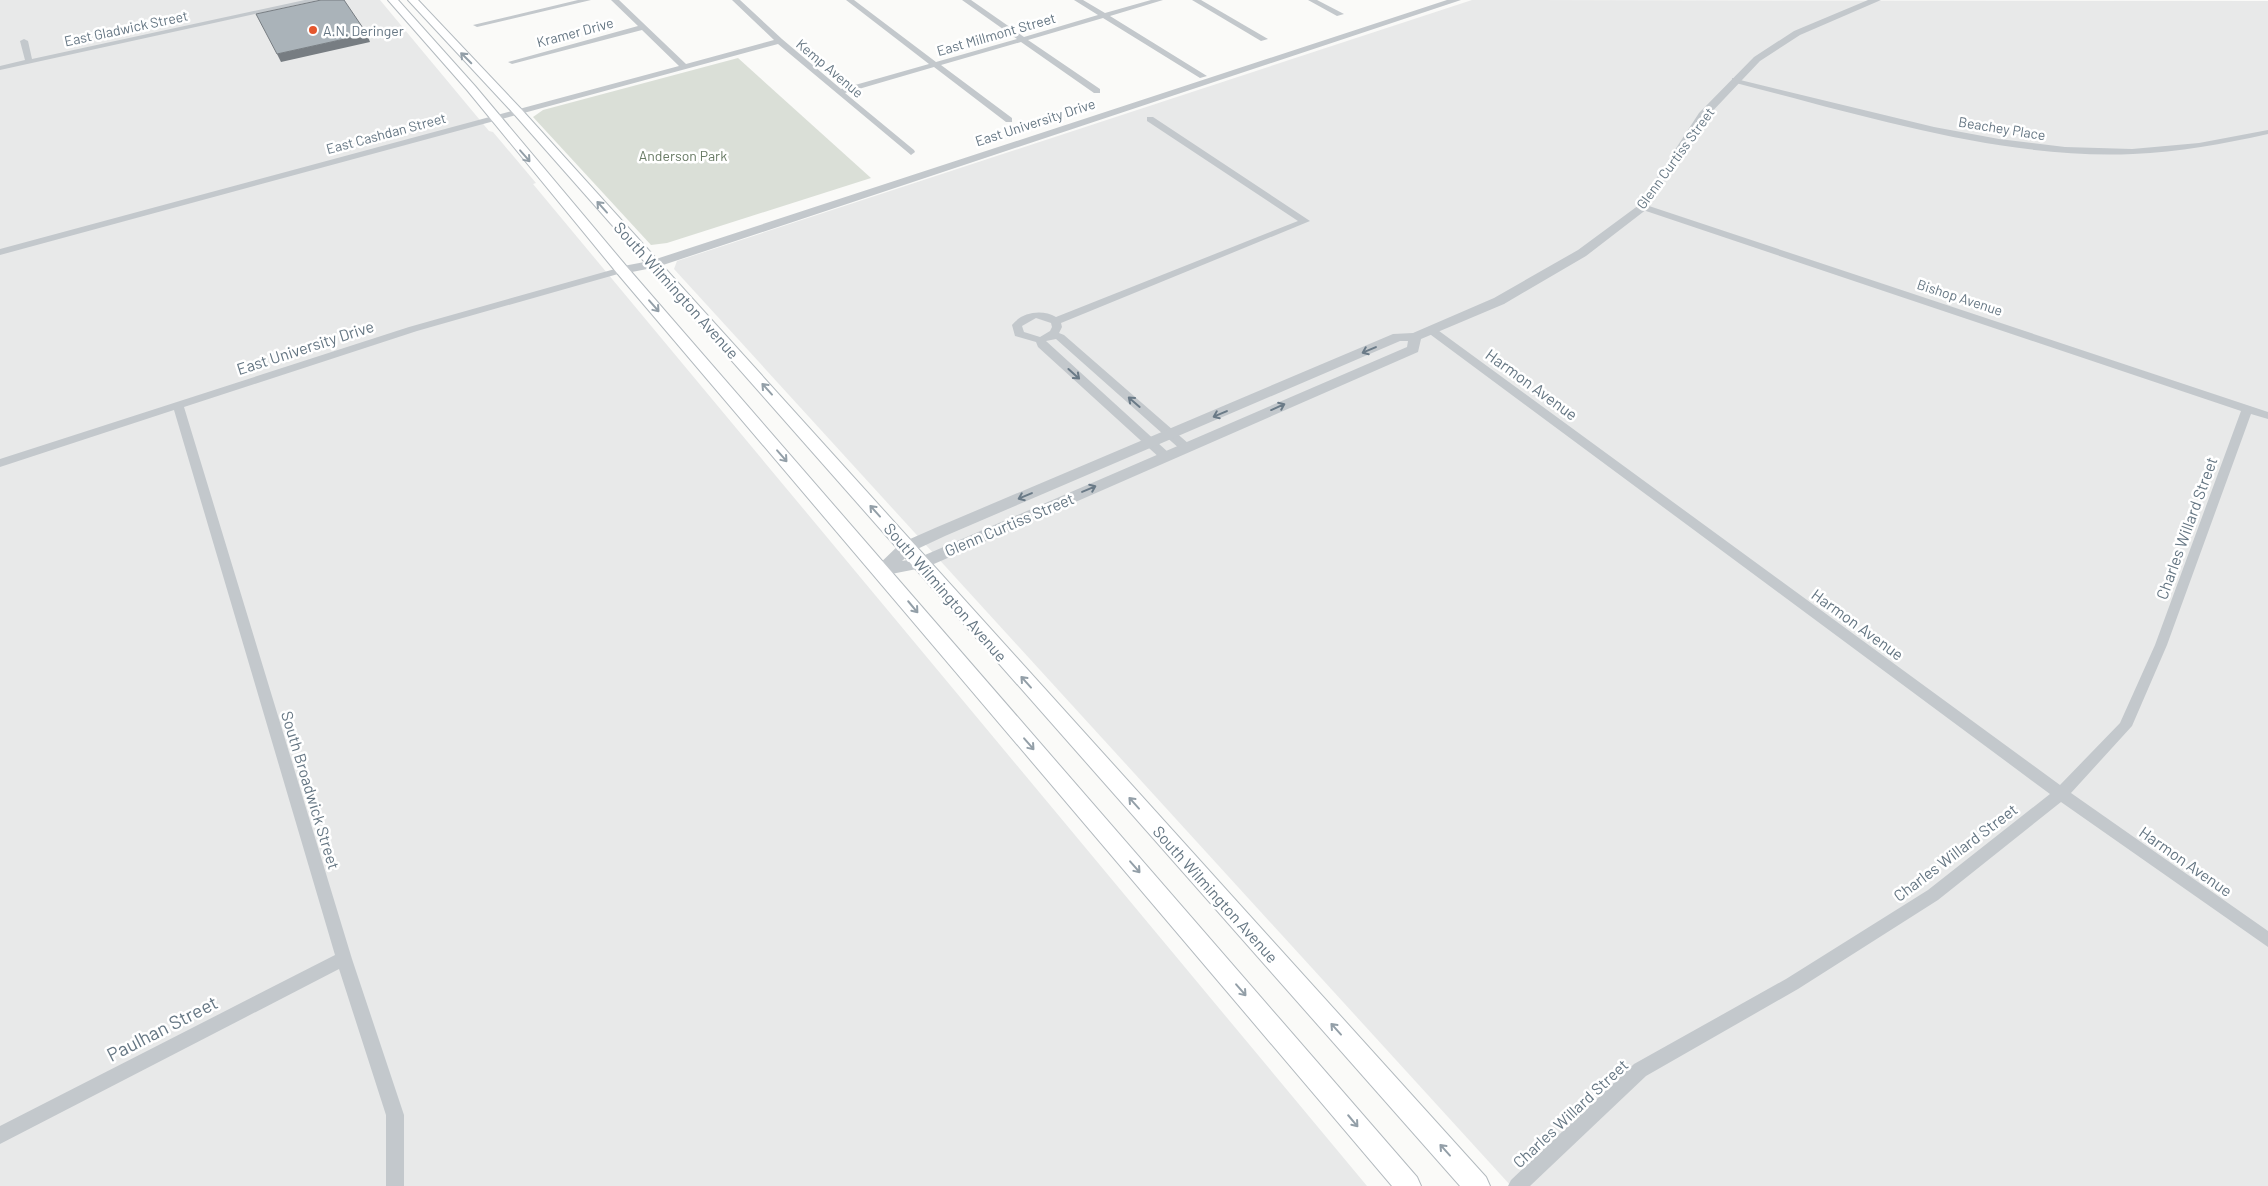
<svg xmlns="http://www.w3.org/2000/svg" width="2268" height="1186" font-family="Barlow,sans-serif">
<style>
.built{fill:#e8e9e9}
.green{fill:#dadfd7}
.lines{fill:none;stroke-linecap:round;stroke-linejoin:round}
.secondary-casing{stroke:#b3babf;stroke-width:2}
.minor{fill:#c3c8cc;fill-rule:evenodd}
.tertiary{fill:#c3c8cc;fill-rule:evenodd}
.secondary{fill:#fff;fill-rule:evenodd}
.shaded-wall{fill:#777d82}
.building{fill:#aab3b9;stroke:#777d82}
.oneway{stroke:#939fa8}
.oneway2{stroke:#6a7a87}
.poi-dot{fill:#e4572e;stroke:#fff;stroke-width:2}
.labels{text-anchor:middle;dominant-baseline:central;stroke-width:5;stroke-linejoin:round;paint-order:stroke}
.far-street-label{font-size:14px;fill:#657683;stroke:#fff}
.far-poi-label{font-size:14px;fill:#657683;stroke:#fff;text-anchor:start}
.far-park-label{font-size:14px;fill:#687a64;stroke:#fff}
.street-label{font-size:16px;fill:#657683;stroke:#fff}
.near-street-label{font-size:19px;fill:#657683;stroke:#fff}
</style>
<rect width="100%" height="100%" fill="#fafaf8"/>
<g class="built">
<polygon points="0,0 380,0 489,131 493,132 536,183 533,184 1367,1186 0,1186"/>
<polygon points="1472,0 2268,1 2268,1186 1511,1186 674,269 677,261"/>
</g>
<polygon class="green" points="738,58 871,178 667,243 651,245 533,117 543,110"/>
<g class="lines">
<g class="secondary-casing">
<g id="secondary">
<polygon points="388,0 398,0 475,86 627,267 1417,1177 1421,1186 1392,1186 617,273 467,90"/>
<polygon points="408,0 418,0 522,110 1486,1177 1490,1186 1460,1186 514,114"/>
</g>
</g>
<g class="minor">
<polygon points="305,0 319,0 0,70 0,66 25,60 20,41 24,39 28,41 32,59"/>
<polygon points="578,0 591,0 477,27 473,25"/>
<polygon points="611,0 619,0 686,64 774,40 732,0 740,0 782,39 841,89 929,64 846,0 854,0 936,62 1017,39 962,0 971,0 1024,37 1098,15 1074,0 1083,0 1105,13 1151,0 1163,0 1110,16 1207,76 1200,78 1103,18 1028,40 1100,89 1100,93 1094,93 1021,42 941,65 1012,118 1012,122 1006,122 934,67 845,93 914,150 915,152 911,155 778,44 0,255 0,249 679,66 642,30 512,64 508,62 638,26"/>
<polygon points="1192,0 1201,0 1268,39 1261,41"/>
<polygon points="1308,0 1317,0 1344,14 1337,16"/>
<path d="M1732,78L1934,127L1999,139L2065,147L2132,149L2199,143L2268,130V134C2223,144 2179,152 2133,154C2003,160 1858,114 1732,82Z"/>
<path d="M1147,117H1153L1310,221L1061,323L1062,327L1059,333L1064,335L1189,444L1191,447L1189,450H1181L1056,339L1046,341L1169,453L1171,456L1165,460L1161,459L1038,347L1036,342L1015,336L1012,325C1022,312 1042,309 1056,317L1298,221L1147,121ZM1036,318L1051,323L1052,327L1050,331L1040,337L1024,332L1022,326Z"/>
<polygon points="1643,204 2268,412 2268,419 2251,414 2167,645 2132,726 2071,793 2268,931 2268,947 2061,802 1938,900 1798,989 1646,1076 1530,1186 1508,1186 1511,1180 1634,1064 1786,979 1928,890 2050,794 1427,332 1427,328 1435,328 2060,785 2120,723 2155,645 2241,411 1640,209 1639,207"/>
<polygon points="622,267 625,268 625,272 417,331 184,407 352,959 404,1115 404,1186 386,1186 386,1115 339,969 0,1144 0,1126 335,955 174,410 0,467 0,459 409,327"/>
</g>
<g class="tertiary">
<polygon points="1447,0 1461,0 657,267 622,274 616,270 618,267 650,261"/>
<path d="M1868,0H1881L1800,35L1760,61L1707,117L1647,209L1586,256L1504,304L1421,339L1418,352L927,567L881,576L875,574L873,570L901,543L935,528L1393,334L1413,333L1494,298L1578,250L1639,205L1699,113L1754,57L1794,31ZM1400,341H1408L1407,347L918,558L902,561L913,551L945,536Z"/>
</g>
<use href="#secondary" class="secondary"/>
</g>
<polygon class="shaded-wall" points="367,34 370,42 281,62 277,54"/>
<polygon class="building" points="321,0 344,0 367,34 277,54 256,14"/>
<defs><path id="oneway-shaft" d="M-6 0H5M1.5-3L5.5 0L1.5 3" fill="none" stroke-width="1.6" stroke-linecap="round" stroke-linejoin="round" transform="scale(1.25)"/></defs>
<g class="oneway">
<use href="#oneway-shaft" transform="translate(466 58) rotate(-135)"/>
<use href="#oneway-shaft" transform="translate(525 156) rotate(49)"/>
<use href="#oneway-shaft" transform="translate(602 207) rotate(-132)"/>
<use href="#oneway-shaft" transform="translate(654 306) rotate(49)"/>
<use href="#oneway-shaft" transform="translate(767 389) rotate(-132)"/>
<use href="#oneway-shaft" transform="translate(782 456) rotate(49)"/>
<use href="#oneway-shaft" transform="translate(875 511) rotate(-132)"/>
<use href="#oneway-shaft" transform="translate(913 607) rotate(50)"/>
<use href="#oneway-shaft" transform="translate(1026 682) rotate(-132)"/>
<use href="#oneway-shaft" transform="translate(1029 744) rotate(49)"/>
<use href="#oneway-shaft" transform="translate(1134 803) rotate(-132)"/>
<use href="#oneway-shaft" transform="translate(1135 867) rotate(49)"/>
<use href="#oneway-shaft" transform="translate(1241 990) rotate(49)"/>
<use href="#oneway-shaft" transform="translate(1336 1029) rotate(-132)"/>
<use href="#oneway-shaft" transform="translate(1353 1121) rotate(50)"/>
<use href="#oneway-shaft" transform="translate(1445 1150) rotate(-132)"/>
</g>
<g class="oneway2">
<use href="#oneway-shaft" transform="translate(1369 350) rotate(157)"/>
<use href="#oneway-shaft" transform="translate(1074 374) rotate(42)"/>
<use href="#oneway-shaft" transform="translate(1134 402) rotate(-139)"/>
<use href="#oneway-shaft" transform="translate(1278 407) rotate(-24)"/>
<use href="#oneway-shaft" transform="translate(1220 414) rotate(157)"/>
<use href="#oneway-shaft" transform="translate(1089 489) rotate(-23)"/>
<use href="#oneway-shaft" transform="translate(1025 496) rotate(157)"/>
</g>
<circle class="poi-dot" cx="313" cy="30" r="5"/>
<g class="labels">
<g class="far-street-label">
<text transform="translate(126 28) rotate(-12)">East Gladwick Street</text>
<text transform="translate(575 32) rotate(-15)">Kramer Drive</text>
<text transform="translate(996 34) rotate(-16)">East Millmont Street</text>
<text transform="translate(830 68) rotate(40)">Kemp Avenue</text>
<text transform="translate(1035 122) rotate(-18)">East University Drive</text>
<text transform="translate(2002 128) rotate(9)">Beachey Place</text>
<text transform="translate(386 133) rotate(-15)">East Cashdan Street</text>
<text transform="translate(1675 158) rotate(-54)">Glenn Curtiss Street</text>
<text transform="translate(1960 297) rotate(18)">Bishop Avenue</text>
</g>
<g class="far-poi-label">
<text x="323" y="30">A.N. Deringer</text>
</g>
<g class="far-park-label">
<text x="683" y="155">Anderson Park</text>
</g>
<g class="street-label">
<text transform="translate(677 290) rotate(48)">South Wilmington Avenue</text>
<text transform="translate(305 347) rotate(-18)">East University Drive</text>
<text transform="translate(1532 384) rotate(36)">Harmon Avenue</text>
<text transform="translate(1009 524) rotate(-23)">Glenn Curtiss Street</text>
<text transform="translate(2186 528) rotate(-70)">Charles Willard Street</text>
<text transform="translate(946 592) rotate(49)">South Wilmington Avenue</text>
<text transform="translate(1858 624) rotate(36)">Harmon Avenue</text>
<text transform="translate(311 790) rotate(73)">South Broadwick Street</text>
<text transform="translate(1955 852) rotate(-37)">Charles Willard Street</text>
<text transform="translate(2186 861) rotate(35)">Harmon Avenue</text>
<text transform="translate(1216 894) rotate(48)">South Wilmington Avenue</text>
<text transform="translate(1570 1113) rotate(-43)">Charles Willard Street</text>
</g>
<g class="near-street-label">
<text transform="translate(162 1028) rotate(-27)">Paulhan Street</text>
</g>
</g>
</svg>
